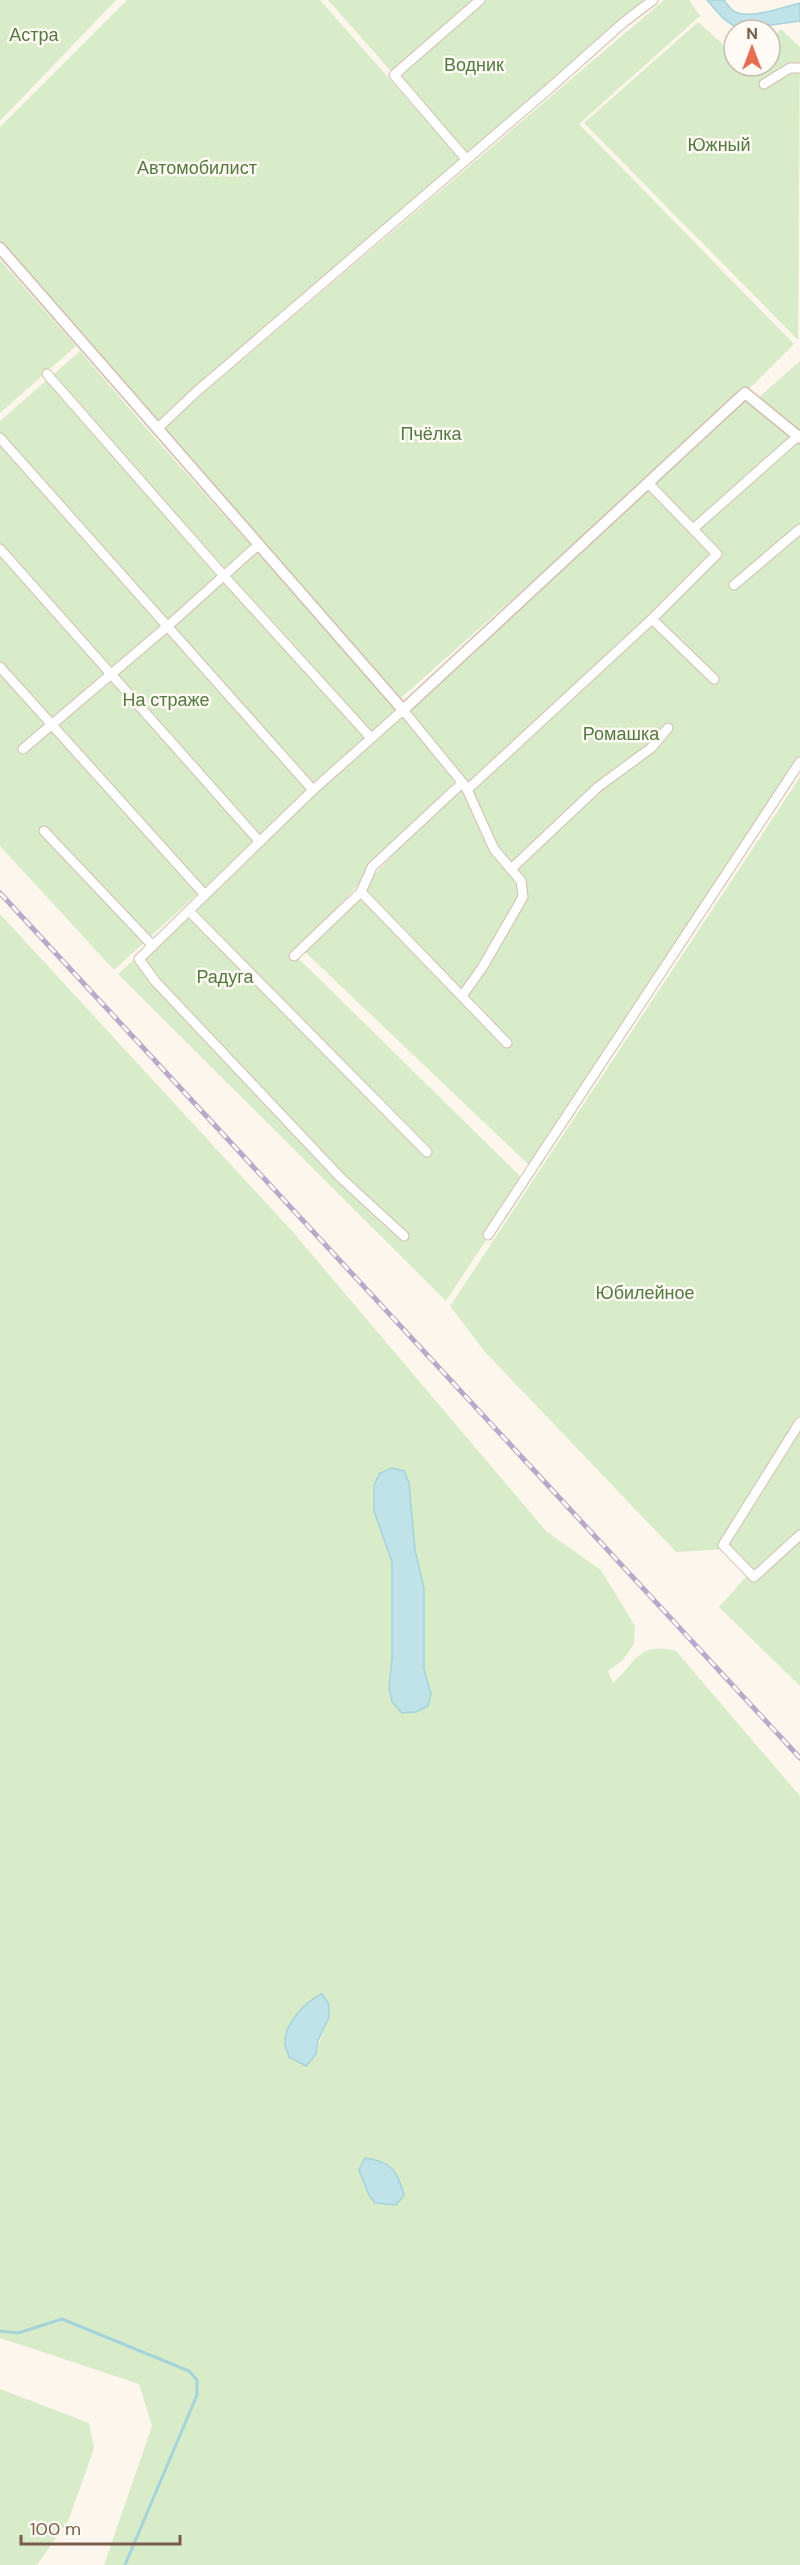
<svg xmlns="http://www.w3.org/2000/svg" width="800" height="2565" font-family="'DM Sans',sans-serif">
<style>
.green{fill:#d8ecc9;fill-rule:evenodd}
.water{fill:#bfe3e8;stroke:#a5d3da;stroke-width:1.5}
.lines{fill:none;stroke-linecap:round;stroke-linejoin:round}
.stream{stroke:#a5d3da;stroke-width:3}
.minor-casing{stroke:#d1beb0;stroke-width:11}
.tertiary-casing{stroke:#d1beb0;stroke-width:13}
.minor{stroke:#fff;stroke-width:9}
.tertiary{stroke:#fff;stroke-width:10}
.rail-casing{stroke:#b9a8c9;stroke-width:5}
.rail{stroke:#fffaf3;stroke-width:3;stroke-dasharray:9;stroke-linecap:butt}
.labels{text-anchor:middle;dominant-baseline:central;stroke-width:5;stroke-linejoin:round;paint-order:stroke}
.park-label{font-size:18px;fill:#537a41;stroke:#fffaf3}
</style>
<rect width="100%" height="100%" fill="#fdf6ec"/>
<g class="green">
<polygon points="0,0 116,0 0,121"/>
<polygon points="127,0 320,0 460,159 157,428 0,244 0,127"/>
<polygon points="328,0 656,0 466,156"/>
<polygon points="664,0 689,0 700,16 579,124 794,344 748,390 401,698 160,430"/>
<polygon points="698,22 734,54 734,66 770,66 770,40 781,29 800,47 798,340 584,123"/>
<polygon points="0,260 76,346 0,413"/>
<polygon points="80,351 147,429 398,711 114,970 0,846 0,421"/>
<polygon points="800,361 800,431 758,398"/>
<polygon points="743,397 800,442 800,764 531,1167 303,950 463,781 412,727 455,781 294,954 525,1181 446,1301 118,974 401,715"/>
<polygon points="800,777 800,1686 719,1607 753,1569 729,1549 676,1552 485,1352 450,1306"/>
<path d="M0,914L292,1231L546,1531L601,1570L635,1626L634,1644L623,1660L608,1671L613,1683C636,1662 639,1641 676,1651L800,1796V2565H104L152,2426L139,2384L0,2338ZM392,1468L424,1588V1669L431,1694L389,1688L392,1658V1562L374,1498V1485L380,1473ZM329,2017C322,2034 318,2052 307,2066L289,2057Z"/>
<polygon points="0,2389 89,2423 94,2448 85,2474 68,2521 37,2565 0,2565"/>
</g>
<g class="water">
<path d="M707,0H724C728,5 731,11 738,13C753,18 784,7 800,3V21L742,29C726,24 718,13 707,0Z"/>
<polygon points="392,1468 404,1471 409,1483 415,1550 424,1588 424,1669 431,1694 428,1706 416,1712 402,1713 392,1702 389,1688 392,1658 392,1562 374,1511 374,1485 380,1473"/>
<path d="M322,1994L329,2004V2017L318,2041L316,2054L306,2066L289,2057C288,2053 285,2047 285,2043C284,2024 306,2001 322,1994Z"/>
<path d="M365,2158C392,2162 397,2170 404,2195L396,2205L375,2203L369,2195L359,2170Z"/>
</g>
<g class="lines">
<polyline class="stream" points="0,2331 18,2333 62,2319 189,2371 197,2380 197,2395 125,2565"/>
<g class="minor-casing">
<g id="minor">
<polyline points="764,84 790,68 800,68"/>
<polyline points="466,159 394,75 480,0"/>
<polyline points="47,374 224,576 371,738"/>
<polyline points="157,429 195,393 551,87 624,22 653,0"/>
<polyline points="0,438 313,790"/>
<polyline points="693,529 798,436"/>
<polyline points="0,549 260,842"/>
<polyline points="734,585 800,529"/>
<polyline points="652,619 714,679"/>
<polyline points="0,667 205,895"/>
<polyline points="23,749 169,625 258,545"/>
<polyline points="467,790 652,619 717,554 648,483"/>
<polyline points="44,831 153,946"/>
<polyline points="511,869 598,787 651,748 668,728"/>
<polyline points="361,892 372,867 462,783"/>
<polyline points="189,911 427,1152"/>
<polyline points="294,956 361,892 507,1043"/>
<polyline points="488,1235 800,762"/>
<polyline points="404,1236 340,1177 155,981 139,959 313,790 403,710 466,787 494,849 521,881 523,897 482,968 462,996"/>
<polyline points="800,1422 723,1545 754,1577 800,1535"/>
</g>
</g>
<g class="tertiary-casing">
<polyline id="tertiary" points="0,248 403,710 745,393 800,438"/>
</g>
<use href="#minor" class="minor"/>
<use href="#tertiary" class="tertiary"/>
<g class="rail-casing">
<polyline id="rail" points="0,893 800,1758"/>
</g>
<use href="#rail" class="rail"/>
</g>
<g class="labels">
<g class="park-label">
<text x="34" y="35">Астра</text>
<text x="474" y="65">Водник</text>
<text x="719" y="145">Южный</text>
<text x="197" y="168">Автомобилист</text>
<text x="431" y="434">Пчёлка</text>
<text x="166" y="700">На страже</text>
<text x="621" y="734">Ромашка</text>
<text x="225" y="977">Радуга</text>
<text x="645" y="1293">Юбилейное</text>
</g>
</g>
<g transform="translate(752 48)"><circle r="28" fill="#fffaf3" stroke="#cabbb1" stroke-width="1.5"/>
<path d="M0-4.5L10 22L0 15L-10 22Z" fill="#e76f51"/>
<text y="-9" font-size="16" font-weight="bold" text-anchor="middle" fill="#7a5c4d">N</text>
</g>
<path d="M21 2535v9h159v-9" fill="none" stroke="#7a5c4d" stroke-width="3"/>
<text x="30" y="2535" font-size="18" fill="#7a5c4d" stroke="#fffaf3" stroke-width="4.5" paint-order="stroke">100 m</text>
</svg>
